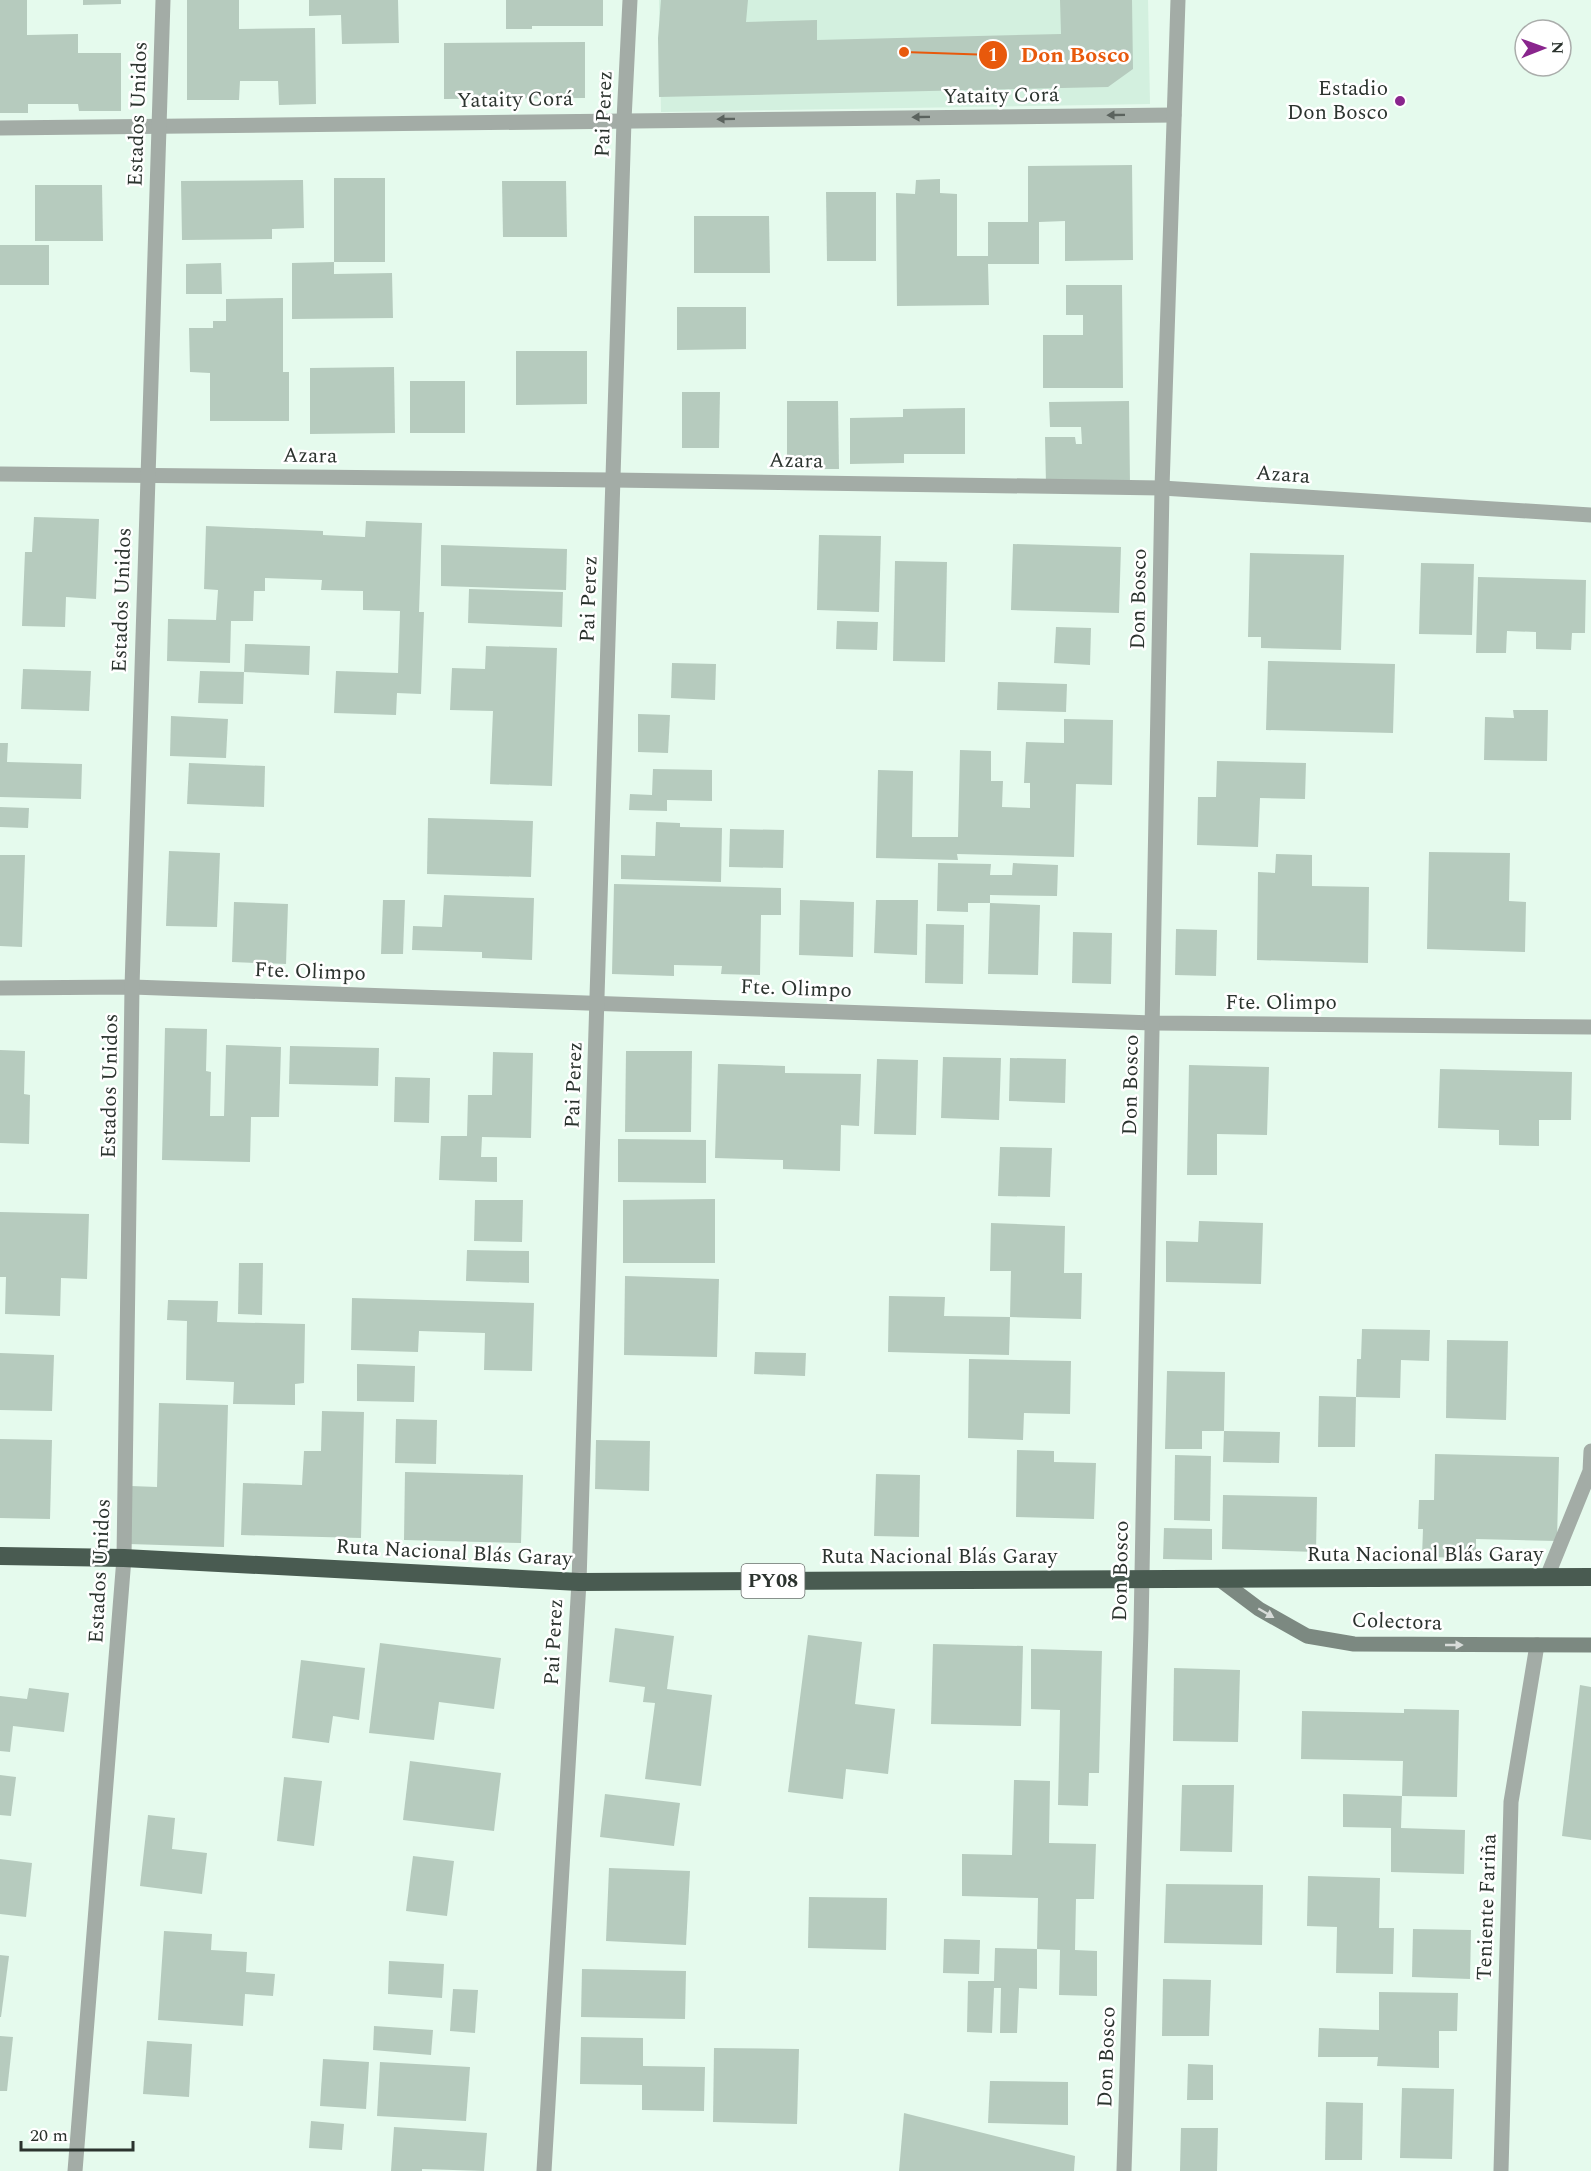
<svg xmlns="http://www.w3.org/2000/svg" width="1591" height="2171" font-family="Spectral,serif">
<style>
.built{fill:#d3f0df}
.building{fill:#b6cbbe}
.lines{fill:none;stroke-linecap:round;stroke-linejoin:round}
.street{stroke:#a3aca6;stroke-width:15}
.secondary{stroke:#7c8981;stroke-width:15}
.highway{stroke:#495b51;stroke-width:18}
.oneway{fill:#5b635e}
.oneway2{fill:#d8dcd9}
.poi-dot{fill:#89258d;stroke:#fff;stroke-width:2}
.labels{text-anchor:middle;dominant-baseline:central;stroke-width:5;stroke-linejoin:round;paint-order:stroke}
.shield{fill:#fff;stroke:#6b706d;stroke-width:1.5}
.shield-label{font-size:20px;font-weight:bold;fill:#2b332e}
.poi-label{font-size:21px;fill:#2b332e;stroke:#fff;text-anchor:end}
.street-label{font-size:21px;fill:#2b332e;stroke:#fff}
.leader{fill:none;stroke:#e8590c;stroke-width:2}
.callout-dot{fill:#e8590c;stroke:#fff;stroke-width:2}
.mark-label{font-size:18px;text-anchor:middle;font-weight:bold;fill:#fff}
.callout-label{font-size:22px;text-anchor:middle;font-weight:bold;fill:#e8590c;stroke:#fff;stroke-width:5;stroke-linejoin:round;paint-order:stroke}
</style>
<rect width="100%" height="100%" fill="#e5faed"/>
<polygon class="built" points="659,0 1148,0 1150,104 661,112"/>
<g class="building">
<polygon points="0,0 27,0 27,35 78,34 78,53 121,53 121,111 79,111 78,104 28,104 28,113 0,113"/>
<polygon points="83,0 121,0 121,4 83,5"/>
<polygon points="187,0 239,0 239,29 315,28 316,104 279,105 278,81 240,81 239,100 187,100"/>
<polygon points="309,0 398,0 399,43 342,44 341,15 309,16"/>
<polygon points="506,0 603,0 603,26 532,26 532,29 506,29"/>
<polygon points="661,0 748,0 746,22 817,20 817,40 1061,34 1060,0 1132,0 1133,69 1108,87 659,97 658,38"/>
<polygon points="585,42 585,98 444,99 444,43"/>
<polygon points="1132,165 1133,260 1065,261 1065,221 1039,222 1039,264 988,264 989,305 897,306 896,193 915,194 916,180 940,179 940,193 957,194 957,256 988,256 988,222 1028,222 1028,166"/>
<polygon points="334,178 385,178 385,262 334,262 334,274 392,273 393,318 292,319 292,263 334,262"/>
<polygon points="303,180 304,228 272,229 272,239 182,240 181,181"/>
<polygon points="502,181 566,181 567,237 503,237"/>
<polygon points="35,185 102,185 103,241 35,241"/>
<polygon points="826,192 876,192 876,261 827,261"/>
<polygon points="694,216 769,216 770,273 694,273"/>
<rect x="0" y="245" width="49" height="40"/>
<polygon points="221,263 222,294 186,294 186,264"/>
<polygon points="1066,285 1122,285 1123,388 1043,388 1043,335 1083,335 1083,315 1066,315"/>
<polygon points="283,298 283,372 289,372 289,421 210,421 210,373 190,372 189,328 213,328 213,321 226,321 226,299"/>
<polygon points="677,307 746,307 746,349 677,350"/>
<polygon points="516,351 587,351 587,404 516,405"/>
<polygon points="394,367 395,433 310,434 310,368"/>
<rect x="410" y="381" width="55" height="52"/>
<polygon points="682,392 720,392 719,448 682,448"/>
<polygon points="787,401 838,401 839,469 787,469"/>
<polygon points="1129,401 1130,484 1046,484 1045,437 1075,437 1076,444 1082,444 1081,427 1050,427 1049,402"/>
<polygon points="965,408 965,454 904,454 904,463 850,464 850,418 903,417 903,409"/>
<polygon points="34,517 99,519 96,599 66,597 65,627 22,626 25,552 32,552"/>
<polygon points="366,521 422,523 419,612 424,612 421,694 397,693 396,715 334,713 336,671 398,673 400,611 363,610 363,591 321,590 322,580 265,578 265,591 254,591 253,621 231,621 230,663 167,661 168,619 216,620 218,590 204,589 206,526 323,531 323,535 365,537"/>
<polygon points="819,535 881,536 879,612 817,610"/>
<polygon points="1013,544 1121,547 1119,613 1011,610"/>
<polygon points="441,545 567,549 566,590 441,586"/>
<polygon points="1250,553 1344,555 1341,650 1261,648 1261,637 1248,637"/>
<polygon points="895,561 947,562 945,662 893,661"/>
<polygon points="1421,563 1474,564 1472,635 1419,634"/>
<polygon points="1478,577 1586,580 1585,633 1572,633 1571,650 1536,649 1536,632 1507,631 1506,653 1476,653"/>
<polygon points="469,589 563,592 562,627 468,623"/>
<polygon points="837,621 878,622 877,650 836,649"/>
<polygon points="1056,627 1091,628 1090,665 1054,663"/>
<polygon points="245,644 310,646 309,675 244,672 243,704 198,703 200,671 244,672"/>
<polygon points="486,646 557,648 552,786 490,784 493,711 450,710 452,668 485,669"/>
<polygon points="1268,661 1395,664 1393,733 1266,730"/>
<polygon points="672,663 716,664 715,700 671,698"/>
<polygon points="23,669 91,671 89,711 21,709"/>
<polygon points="998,682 1067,684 1066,712 997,710"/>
<polygon points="1513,710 1548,710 1547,761 1484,760 1485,717 1514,718"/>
<polygon points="638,714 670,715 668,753 638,752"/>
<polygon points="171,716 228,719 226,758 170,756"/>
<polygon points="1064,719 1113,720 1112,785 1076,784 1074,857 957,854 958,860 876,858 878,770 913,771 912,837 958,837 960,750 991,751 991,781 1003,781 1002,807 1030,808 1030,783 1024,783 1026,742 1064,743"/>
<polygon points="0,743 8,743 7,762 82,764 81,799 0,797"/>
<polygon points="1217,761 1306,763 1305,799 1260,798 1258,847 1197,845 1198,797 1216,797"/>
<polygon points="189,763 265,766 264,807 187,804"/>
<polygon points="653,769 712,770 712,801 667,800 667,811 629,810 630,794 652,795"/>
<polygon points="0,807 29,808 28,828 0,827"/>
<polygon points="428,818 533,821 531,877 427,874"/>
<polygon points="656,822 680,823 680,827 722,828 721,882 621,879 621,855 655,856"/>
<polygon points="730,829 784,830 783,868 729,867"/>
<polygon points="169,851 220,853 217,927 166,926"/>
<polygon points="1429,852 1510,853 1509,901 1526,902 1525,952 1427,949"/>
<polygon points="1276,854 1312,855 1312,886 1369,887 1368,963 1257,960 1258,872 1275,873"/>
<polygon points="0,855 25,855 22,947 0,946"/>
<polygon points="938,863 991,864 990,875 1012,875 1013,863 1058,865 1057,896 990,895 990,903 968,903 968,912 937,911"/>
<polygon points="614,884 781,888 781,915 761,915 760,975 721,974 722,966 674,965 674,976 612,974"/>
<polygon points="444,895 534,898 532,960 482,958 482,952 412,950 413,926 442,927"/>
<polygon points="383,900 405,900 403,954 381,954"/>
<polygon points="800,900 854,902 853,957 799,955"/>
<polygon points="876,900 918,900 917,955 874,953"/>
<polygon points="234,902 288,904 286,964 232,962"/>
<polygon points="990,903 1040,905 1038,975 988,974"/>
<polygon points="926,924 964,925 963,984 925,983"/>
<polygon points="1176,929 1217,930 1216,976 1175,975"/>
<polygon points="1073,932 1112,933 1111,984 1072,983"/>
<polygon points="165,1028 207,1029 206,1071 211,1072 210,1116 224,1116 226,1045 281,1047 279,1117 251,1117 250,1162 162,1160"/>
<polygon points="290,1046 379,1048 378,1086 289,1084"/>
<polygon points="0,1050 25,1051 24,1094 30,1095 29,1144 0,1143"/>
<polygon points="626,1051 692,1051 691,1132 625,1132"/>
<polygon points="493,1052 533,1053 531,1138 482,1137 481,1157 497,1157 497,1182 439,1180 441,1136 467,1136 468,1095 492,1095"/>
<polygon points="943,1057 1001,1058 999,1120 941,1118"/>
<polygon points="1010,1058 1066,1059 1065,1103 1009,1101"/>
<polygon points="877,1059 918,1060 916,1135 874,1134"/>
<polygon points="718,1064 785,1066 785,1073 861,1074 859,1126 841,1125 840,1171 783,1169 783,1160 715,1158"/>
<polygon points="1189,1065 1269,1067 1267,1135 1217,1134 1217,1175 1187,1175"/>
<polygon points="1440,1069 1572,1072 1571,1120 1539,1120 1539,1146 1499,1145 1499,1130 1438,1128"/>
<polygon points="395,1077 430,1078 429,1123 394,1122"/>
<polygon points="618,1139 706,1140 706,1183 618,1182"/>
<polygon points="1000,1147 1052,1148 1050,1197 998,1196"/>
<polygon points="715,1199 715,1263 623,1263 623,1200"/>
<polygon points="475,1200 523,1200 522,1242 474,1241"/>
<polygon points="0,1212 89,1214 87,1279 61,1278 60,1316 5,1314 6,1277 0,1277"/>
<polygon points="1199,1221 1263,1223 1261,1284 1166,1282 1166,1241 1198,1242"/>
<polygon points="991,1223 1065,1226 1064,1273 1082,1273 1081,1319 1010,1317 1011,1271 990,1271"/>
<polygon points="467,1250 529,1251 529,1283 466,1281"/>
<polygon points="239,1263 263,1263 262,1315 238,1314"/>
<polygon points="625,1276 719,1279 717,1357 624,1355"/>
<polygon points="889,1296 945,1297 944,1316 1010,1317 1009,1355 888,1352"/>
<polygon points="352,1298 534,1303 532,1371 484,1370 485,1333 419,1331 418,1352 351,1350"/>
<polygon points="168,1300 218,1301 217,1322 305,1324 304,1383 295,1384 295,1405 233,1404 234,1382 186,1380 187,1321 167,1320"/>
<polygon points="1362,1329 1430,1330 1429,1361 1401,1360 1400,1398 1356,1397 1357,1359 1361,1359"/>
<polygon points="1447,1340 1508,1341 1506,1420 1446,1418"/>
<polygon points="755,1352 806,1353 805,1376 754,1374"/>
<polygon points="0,1353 54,1355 52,1411 0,1410"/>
<polygon points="969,1359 1071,1361 1070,1414 1024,1413 1023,1440 968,1438"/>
<polygon points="357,1364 415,1366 414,1402 357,1401"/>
<polygon points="1167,1371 1225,1372 1224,1431 1280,1432 1279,1463 1223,1462 1224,1431 1202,1431 1202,1449 1165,1449"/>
<polygon points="1319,1396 1356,1397 1355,1447 1318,1447"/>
<polygon points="159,1403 228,1405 224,1547 129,1544 131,1486 157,1487"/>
<polygon points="322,1411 364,1412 361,1538 241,1535 243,1483 302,1485 304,1451 321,1451"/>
<polygon points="396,1419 437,1420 436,1464 395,1463"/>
<polygon points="0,1439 52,1440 50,1519 0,1518"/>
<polygon points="596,1440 650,1441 649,1491 595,1489"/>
<polygon points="1017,1450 1054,1451 1054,1462 1096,1463 1094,1519 1016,1517"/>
<polygon points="1435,1454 1559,1457 1557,1541 1476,1539 1476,1558 1422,1557 1423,1529 1418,1529 1419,1500 1434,1500"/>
<polygon points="1175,1455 1211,1456 1210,1521 1174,1520"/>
<polygon points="405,1472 523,1475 521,1543 404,1540"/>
<polygon points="876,1474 920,1475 919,1537 874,1536"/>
<polygon points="1223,1495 1317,1497 1316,1552 1222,1549"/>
<polygon points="1164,1528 1212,1529 1212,1560 1163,1559"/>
<polygon points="615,1628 674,1636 667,1689 712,1695 701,1786 645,1779 655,1703 643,1702 645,1687 609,1682"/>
<polygon points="808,1635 862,1642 855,1704 895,1709 888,1774 846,1769 843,1799 788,1792"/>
<polygon points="380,1643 501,1658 494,1709 439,1702 434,1740 369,1733"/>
<polygon points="933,1644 1023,1646 1021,1726 931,1724"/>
<polygon points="1031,1649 1102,1651 1099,1773 1089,1773 1088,1806 1058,1805 1060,1710 1031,1709"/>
<polygon points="301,1660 365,1668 359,1720 333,1716 329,1743 292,1738"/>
<polygon points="1174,1668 1240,1670 1238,1742 1173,1741"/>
<polygon points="1580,1685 1591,1687 1591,1840 1562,1836"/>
<polygon points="29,1688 69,1693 64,1732 13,1726 10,1752 0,1751 0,1696 27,1699"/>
<polygon points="1404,1709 1459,1710 1457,1797 1402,1796 1401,1828 1465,1830 1464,1874 1391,1872 1391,1828 1343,1827 1343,1794 1402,1796 1403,1761 1301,1759 1302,1711 1404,1713"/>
<polygon points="410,1761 501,1773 494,1831 403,1820"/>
<polygon points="0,1775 16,1777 11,1816 0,1815"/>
<polygon points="284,1777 322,1781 314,1846 277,1841"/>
<polygon points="1014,1780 1050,1781 1049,1843 1096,1844 1094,1899 1076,1899 1075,1950 1097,1951 1097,1996 1059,1995 1060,1950 1037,1949 1038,1898 962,1896 962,1854 1012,1855"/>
<polygon points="1182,1785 1234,1785 1232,1852 1180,1851"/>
<polygon points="605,1794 680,1803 674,1846 600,1837"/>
<polygon points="148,1815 175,1818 172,1849 207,1853 202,1894 140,1886"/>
<polygon points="413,1856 454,1861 447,1916 406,1911"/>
<polygon points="0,1859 32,1863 26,1917 0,1914"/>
<polygon points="609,1868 690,1871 686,1945 606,1941"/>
<polygon points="1308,1876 1380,1878 1379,1928 1394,1928 1393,1974 1336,1973 1337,1927 1307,1926"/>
<polygon points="1166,1884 1263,1885 1262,1945 1164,1943"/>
<polygon points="809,1897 887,1898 886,1950 808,1948"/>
<polygon points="1413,1929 1471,1930 1470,1979 1412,1977"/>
<polygon points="164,1931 212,1934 211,1950 247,1952 246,1972 275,1974 273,1996 245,1994 243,2026 158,2020"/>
<polygon points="944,1939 980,1940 979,1974 943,1973"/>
<polygon points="995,1948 1037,1949 1037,1989 1019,1988 1017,2033 1000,2033 1001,1988 994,1988 992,2033 967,2032 968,1981 994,1981"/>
<polygon points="0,1955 9,1956 1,2017 0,2017"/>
<polygon points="389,1961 444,1964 442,1998 388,1994"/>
<polygon points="582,1969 686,1971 685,2019 581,2017"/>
<polygon points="1163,1979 1211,1980 1209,2036 1162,2036"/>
<polygon points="453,1989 478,1990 475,2033 450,2031"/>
<polygon points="1379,1992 1458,1993 1457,2031 1439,2031 1439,2068 1377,2066 1378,2057 1318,2057 1319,2028 1379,2030"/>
<polygon points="374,2026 433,2030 431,2055 373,2050"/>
<polygon points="0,2036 13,2037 7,2091 0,2091"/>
<polygon points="581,2037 643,2038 643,2066 705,2067 704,2111 642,2110 642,2085 580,2084"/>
<polygon points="147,2041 192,2044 189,2097 143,2094"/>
<polygon points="714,2048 799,2049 797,2124 713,2122"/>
<polygon points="323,2059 369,2062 366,2109 320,2106"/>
<polygon points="380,2062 470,2067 466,2121 377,2116"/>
<polygon points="1188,2064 1213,2065 1213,2100 1187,2100"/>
<polygon points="990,2081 1068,2082 1068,2125 988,2123"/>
<polygon points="1402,2088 1454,2089 1452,2159 1400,2158"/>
<polygon points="1326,2102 1363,2103 1362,2160 1325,2160"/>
<polygon points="904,2113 1075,2156 1074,2171 899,2171"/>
<polygon points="311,2121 344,2124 342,2150 309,2148"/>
<polygon points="394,2127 487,2133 484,2171 422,2169 422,2171 391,2171"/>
<polygon points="1181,2128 1218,2128 1217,2171 1180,2171"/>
</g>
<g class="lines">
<g class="street">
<polyline points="0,128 1174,115"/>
<polyline points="0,474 613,480 1162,488 1591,515"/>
<polyline points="0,988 132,987 1153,1023 1591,1027"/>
<polyline points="1547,1577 1590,1471 1591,1451"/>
<polyline points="75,2171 124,1558 132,987 163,0"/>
<polyline points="544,2171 579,1582 624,120 630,0"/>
<polyline points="1124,2171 1141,1629 1162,488 1178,0"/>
<polyline points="1501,2171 1511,1802 1537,1645"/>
</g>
<polyline class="secondary" points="1219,1579 1259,1609 1307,1636 1354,1644 1591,1645"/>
<polyline class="highway" points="0,1556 124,1558 579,1582 1591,1577"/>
</g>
<defs><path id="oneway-solid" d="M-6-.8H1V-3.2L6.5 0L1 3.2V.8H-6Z" transform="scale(1.5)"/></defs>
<g class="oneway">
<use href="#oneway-solid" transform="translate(1116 115) rotate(179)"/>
<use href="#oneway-solid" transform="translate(921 117) rotate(179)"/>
<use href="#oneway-solid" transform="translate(726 119) rotate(179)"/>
</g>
<g class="oneway2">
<use href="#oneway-solid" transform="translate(1266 1613) rotate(30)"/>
<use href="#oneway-solid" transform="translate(1454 1645)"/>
</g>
<circle class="poi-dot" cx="1400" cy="101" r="6"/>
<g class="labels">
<rect class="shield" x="741.5" y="1564" width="63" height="34" rx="4.5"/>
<g class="shield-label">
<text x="773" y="1581">PY08</text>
</g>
<g class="poi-label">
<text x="1388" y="89">Estadio<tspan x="1388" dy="24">Don Bosco</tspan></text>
</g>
<g class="street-label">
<text transform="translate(1001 96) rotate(-1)">Yataity Corá</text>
<text transform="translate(515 100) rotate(-1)">Yataity Corá</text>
<text transform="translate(138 114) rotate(-88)">Estados Unidos</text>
<text transform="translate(604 114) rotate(-88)">Pai Perez</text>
<text transform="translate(310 456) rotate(1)">Azara</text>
<text transform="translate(796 461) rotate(1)">Azara</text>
<text transform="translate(1283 475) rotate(4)">Azara</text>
<text transform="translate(589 599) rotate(-88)">Pai Perez</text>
<text transform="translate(1139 599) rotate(-89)">Don Bosco</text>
<text transform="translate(122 600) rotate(-88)">Estados Unidos</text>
<text transform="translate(310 972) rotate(2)">Fte. Olimpo</text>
<text transform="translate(796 989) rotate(2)">Fte. Olimpo</text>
<text x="1281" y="1003">Fte. Olimpo</text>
<text transform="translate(574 1085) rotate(-88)">Pai Perez</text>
<text transform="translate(1131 1085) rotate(-89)">Don Bosco</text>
<text transform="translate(110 1086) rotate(-89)">Estados Unidos</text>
<text transform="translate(454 1553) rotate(3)">Ruta Nacional Blás Garay</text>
<text x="1425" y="1555">Ruta Nacional Blás Garay</text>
<text x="939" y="1557">Ruta Nacional Blás Garay</text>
<text transform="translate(100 1571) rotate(-87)">Estados Unidos</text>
<text transform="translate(1121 1571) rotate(-89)">Don Bosco</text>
<text transform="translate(1397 1622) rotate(2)">Colectora</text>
<text transform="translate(554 1642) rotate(-87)">Pai Perez</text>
<text transform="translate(1487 1907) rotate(-88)">Teniente Fariña</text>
<text transform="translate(1107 2057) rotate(-88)">Don Bosco</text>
</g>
</g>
<path class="leader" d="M904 52L993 55"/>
<g class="callout-dot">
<circle cx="904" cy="52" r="6"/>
<circle cx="993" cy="55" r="15"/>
</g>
<g class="mark-label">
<text x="993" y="61">1</text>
</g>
<g class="callout-label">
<text x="1075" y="62">Don Bosco</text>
</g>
<g transform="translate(1543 48) rotate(89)"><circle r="28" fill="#ffffff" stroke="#aaadab" stroke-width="1.5"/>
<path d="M0-4.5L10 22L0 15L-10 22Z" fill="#89258d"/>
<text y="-9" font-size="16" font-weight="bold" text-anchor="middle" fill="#2b332e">N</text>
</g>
<path d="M21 2141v9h112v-9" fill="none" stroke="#2b332e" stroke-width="3"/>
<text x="30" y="2141" font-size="18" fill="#2b332e" stroke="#ffffff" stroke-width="4.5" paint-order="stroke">20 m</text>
</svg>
